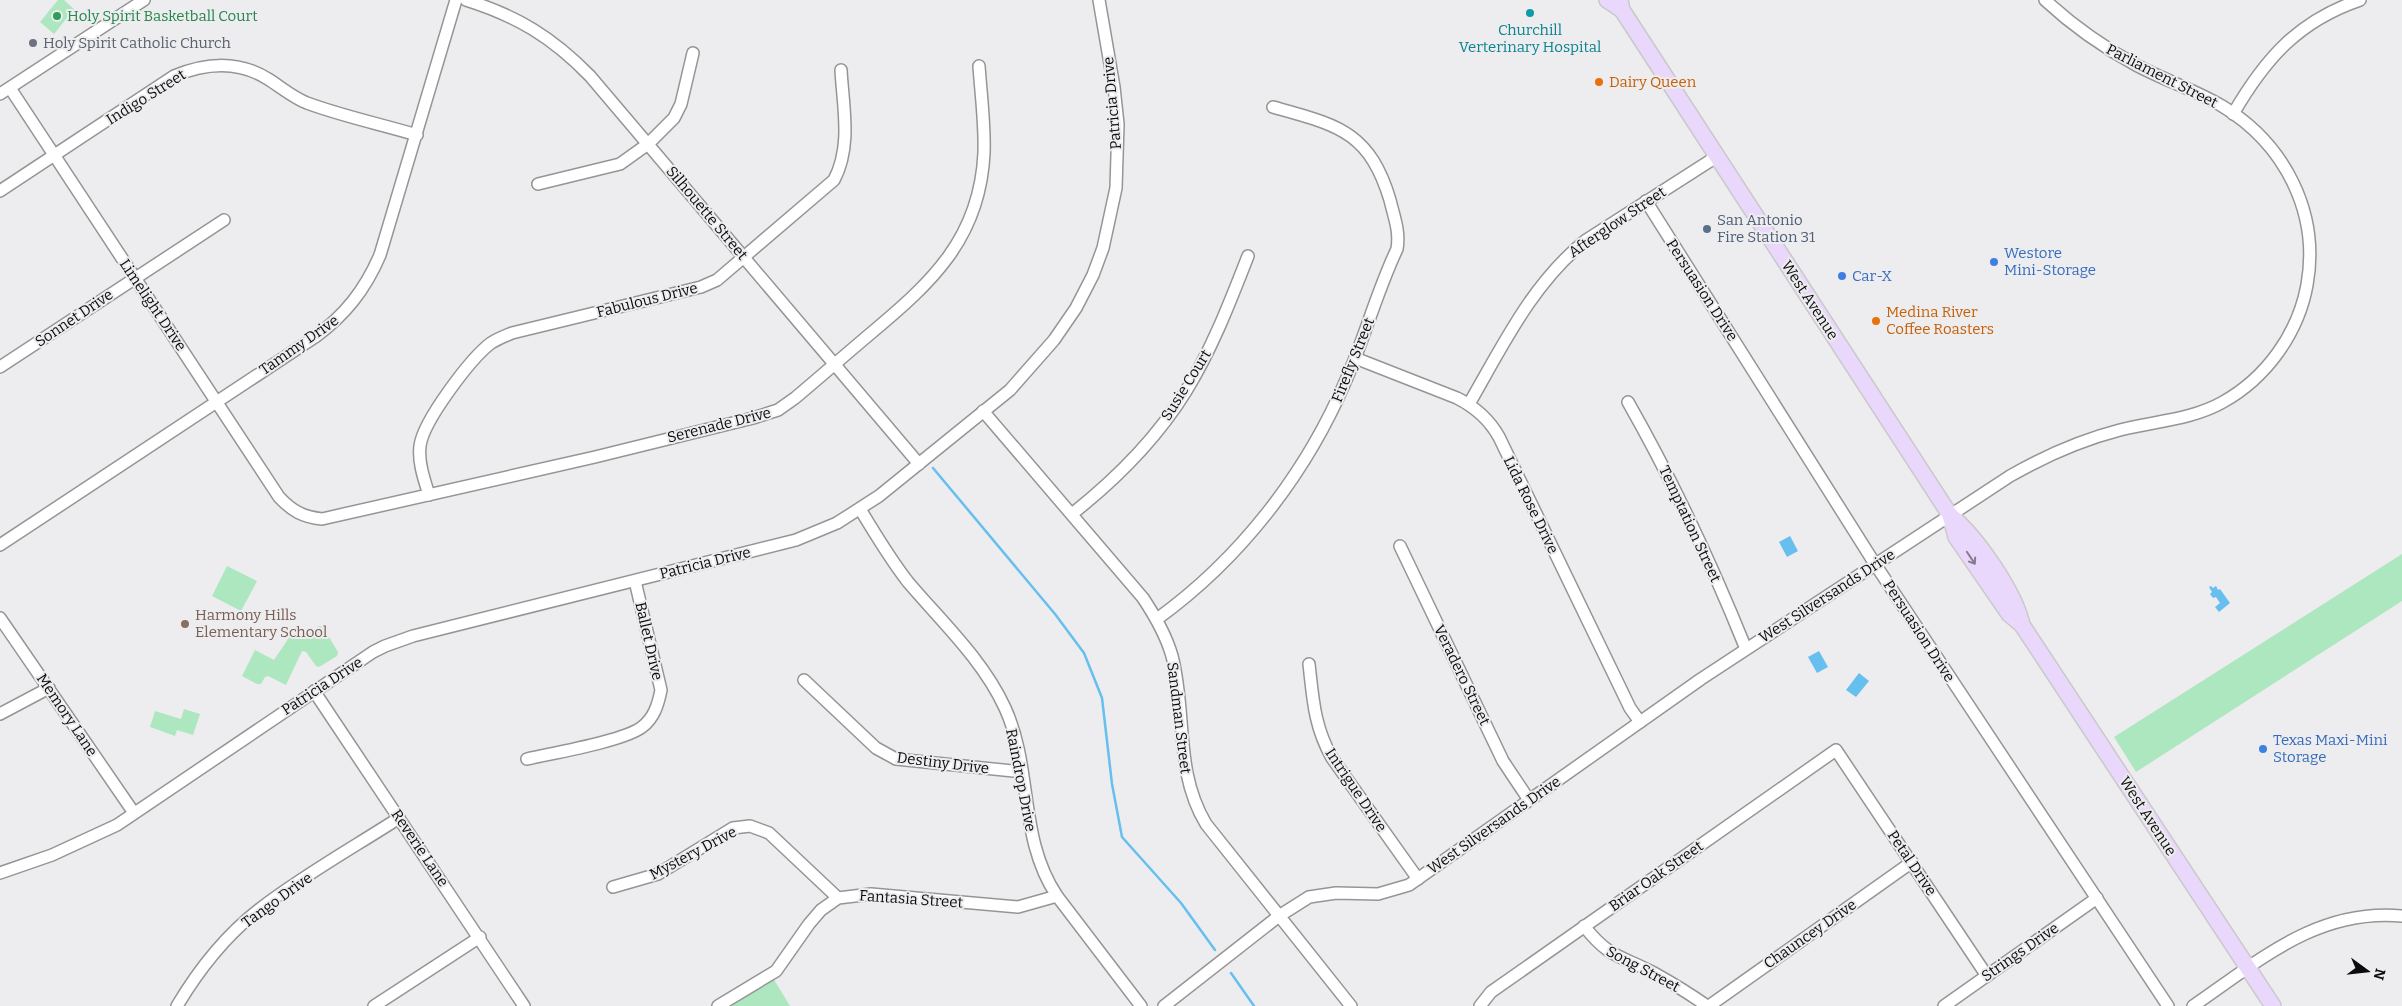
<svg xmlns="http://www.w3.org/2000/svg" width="2402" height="1006" font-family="Bitter,serif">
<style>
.green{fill:#ade7bf}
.water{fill:#66bfee}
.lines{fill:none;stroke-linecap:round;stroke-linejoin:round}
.stream{stroke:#66bfee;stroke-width:2.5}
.minor-casing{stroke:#959596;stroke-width:14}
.major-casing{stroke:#c9c9c9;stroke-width:18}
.minor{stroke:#fff;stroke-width:11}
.major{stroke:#e9d8fc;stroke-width:15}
.oneway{stroke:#857c90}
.culture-dot{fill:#0f9aa8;stroke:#ededef;stroke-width:2}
.leisure-dot{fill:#2e9e5b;stroke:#ededef;stroke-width:2}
.worship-dot{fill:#6b7280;stroke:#ededef;stroke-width:2}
.food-dot{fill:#e8710a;stroke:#ededef;stroke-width:2}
.service-dot{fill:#5c6f8a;stroke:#ededef;stroke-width:2}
.shop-dot{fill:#3f7fe0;stroke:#ededef;stroke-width:2}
.education-dot{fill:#8d6e63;stroke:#ededef;stroke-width:2}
.labels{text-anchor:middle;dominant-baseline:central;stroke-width:4;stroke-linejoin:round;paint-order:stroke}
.leisure-label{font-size:15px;fill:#27864d;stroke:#ededef;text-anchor:start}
.culture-label{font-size:15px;fill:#0d838f;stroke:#ededef}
.worship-label{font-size:15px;fill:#5b616d;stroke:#ededef;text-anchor:start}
.street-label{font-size:15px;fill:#0b0b0b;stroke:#ededef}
.food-label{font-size:15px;fill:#c56008;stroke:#ededef;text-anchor:start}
.service-label{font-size:15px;fill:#4e5e75;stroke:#ededef;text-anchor:start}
.shop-label{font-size:15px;fill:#366cbe;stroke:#ededef;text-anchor:start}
.education-label{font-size:15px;fill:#785e54;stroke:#ededef;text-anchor:start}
</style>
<rect width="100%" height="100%" fill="#ededef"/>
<g class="green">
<polygon points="58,0 64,0 74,9 54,34 40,22"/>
<polygon points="2402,554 2402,601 2136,772 2114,737"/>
<polygon points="227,566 257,581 241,611 212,596"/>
<polygon points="319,626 323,627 338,652 337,656 319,667 316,666 306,652 302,651 286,685 268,676 265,677 261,684 257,684 242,676 255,650 274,660 290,636 301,639"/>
<polygon points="184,709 200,714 193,735 177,730 175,736 150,727 155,711 181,719"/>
<polygon points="773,978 790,1006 727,1006"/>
</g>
<g class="water">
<polygon points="1790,536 1798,551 1787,557 1779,542"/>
<polygon points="2211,586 2213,588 2216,586 2218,590 2220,589 2230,603 2219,612 2215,607 2220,603 2216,597 2213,598 2210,594 2212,592 2209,587"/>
<polygon points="1819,651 1828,667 1817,673 1808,657"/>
<polygon points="1859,673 1869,681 1856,697 1846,690"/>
</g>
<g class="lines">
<g class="stream">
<polyline points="933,468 1055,614 1084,653 1102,698 1112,784 1122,837 1181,903 1215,950"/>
<polyline points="1231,973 1254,1006"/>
</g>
<g class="minor-casing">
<g id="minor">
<path d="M466,0C517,16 552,37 590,76L919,464"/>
<path d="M10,88L279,497C292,511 303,517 322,519L595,457L753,418L778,410L795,398C820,377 845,355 870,334C931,283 980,239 984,153C985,124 981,95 979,66"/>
<polyline points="0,94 144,0"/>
<path d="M2233,114C2265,59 2298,21 2360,0"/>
<polyline points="538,184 620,164 648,144 674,118 681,104 693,53"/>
<path d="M0,191L174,76C205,63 238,60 268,79C281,87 292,97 307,103C342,116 380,124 417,135"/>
<polyline points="1646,201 1875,564 2168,1006"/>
<path d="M1355,358L1457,398C1475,407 1489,419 1499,437L1630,708L1640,722"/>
<polyline points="0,367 224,220"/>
<path d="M1628,402C1673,481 1712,565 1746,649"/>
<path d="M1469,404C1503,345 1532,284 1585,241L1716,157"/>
<path d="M983,411L1143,598C1155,616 1166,635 1172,656C1187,713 1174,771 1206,824L1351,1006"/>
<path d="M429,495C424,479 418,462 420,446C423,421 471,358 491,343C497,339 505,336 512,333L701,287L717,280L834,180C852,146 843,107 841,70"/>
<path d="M860,509C875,534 890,559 908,582C942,622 983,660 1005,708C1033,769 1018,838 1057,896L1141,1006"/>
<path d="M1072,514C1115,480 1157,438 1186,391C1212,349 1230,302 1248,256"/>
<path d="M0,545L315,337C345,315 365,290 380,255L456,0"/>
<polyline points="1400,546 1503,761 1529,800"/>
<polyline points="0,618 134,813"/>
<path d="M1157,619C1240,559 1306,474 1346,380C1365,337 1377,291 1397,249C1400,231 1394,217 1390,200C1369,130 1336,125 1273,107"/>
<path d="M1309,664C1313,699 1314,726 1332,758L1418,879"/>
<polyline points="804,680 876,748 896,759 1022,772"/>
<polyline points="314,691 524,1006"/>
<polyline points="0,714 49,688"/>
<path d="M527,759C553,753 624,741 642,727C654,718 658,705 661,690L635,581"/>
<polyline points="0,873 52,855 117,825 373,652 385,646 413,636 796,540 837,523 879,496 1010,390 1054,340 1076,308 1093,275 1103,248 1116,188 1118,124 1114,87 1099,0"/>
<polyline points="613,887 658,874 733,828 750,826 769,833 838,898"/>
<path d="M1584,926C1610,959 1620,955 1654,973C1672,983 1690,994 1707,1006"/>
<path d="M177,1006C199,969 227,934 261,908C304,875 354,847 399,818"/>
<polyline points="374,1006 480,937"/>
<polyline points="718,1006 776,971 809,924 821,910 838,898 871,894 1018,907 1057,896"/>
<path d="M1164,1006L1279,916L1309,897L1336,893L1378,894L1409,885L1701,679L2010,476C2045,456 2081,440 2120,430C2155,421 2191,420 2223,402C2266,378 2298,334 2307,285C2320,213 2285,144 2222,106C2195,90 2164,80 2136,65C2103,47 2072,25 2045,0"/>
<polyline points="1480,1006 1491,992 1836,750 1987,976"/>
<polyline points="1709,1006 1912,862"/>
<polyline points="1944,1006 2097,898"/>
<path d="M2193,1006C2259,961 2317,908 2402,916"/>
</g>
</g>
<g class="major-casing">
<g id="major">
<polyline points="1607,0 1622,10"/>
<polyline points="1620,0 1622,10 1950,515 1956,537 2009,614 2022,625 2273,1006"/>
<path d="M1950,515C1976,536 2015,592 2022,625"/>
</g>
</g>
<use href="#minor" class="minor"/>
<use href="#major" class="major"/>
</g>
<defs><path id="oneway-shaft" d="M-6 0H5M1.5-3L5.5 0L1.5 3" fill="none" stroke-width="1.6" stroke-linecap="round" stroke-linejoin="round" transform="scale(1.25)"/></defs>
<use class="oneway" href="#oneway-shaft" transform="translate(1971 558) rotate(56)"/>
<circle class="culture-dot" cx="1530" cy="13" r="5"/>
<circle class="leisure-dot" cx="57" cy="16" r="5"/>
<circle class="worship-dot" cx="33" cy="43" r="5"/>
<g class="food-dot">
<circle cx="1599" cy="82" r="5"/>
<circle cx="1876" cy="321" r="5"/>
</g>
<circle class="service-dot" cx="1707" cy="229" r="5"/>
<g class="shop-dot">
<circle cx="1994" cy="262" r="5"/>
<circle cx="1842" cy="276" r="5"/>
<circle cx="2263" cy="749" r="5"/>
</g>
<circle class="education-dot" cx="185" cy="624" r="5"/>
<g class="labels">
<g class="leisure-label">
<text x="67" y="16">Holy Spirit Basketball Court</text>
</g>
<g class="culture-label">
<text x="1530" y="30">Churchill<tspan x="1530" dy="17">Verterinary Hospital</tspan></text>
</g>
<g class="worship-label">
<text x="43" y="43">Holy Spirit Catholic Church</text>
</g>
<g class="street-label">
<text transform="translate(2162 76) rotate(27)">Parliament Street</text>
<text transform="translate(146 97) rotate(-32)">Indigo Street</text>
<text transform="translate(1112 103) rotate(-95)">Patricia Drive</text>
<text transform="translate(707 213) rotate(50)">Silhouette Street</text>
<text transform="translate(1617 222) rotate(-34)">Afterglow Street</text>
<text transform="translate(1702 290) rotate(57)">Persuasion Drive</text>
<text transform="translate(647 300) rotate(-14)">Fabulous Drive</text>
<text transform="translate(1810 300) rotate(57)">West Avenue</text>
<text transform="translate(153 305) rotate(56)">Limelight Drive</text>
<text transform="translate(74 318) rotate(-34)">Sonnet Drive</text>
<text transform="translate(299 345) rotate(-35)">Tammy Drive</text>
<text transform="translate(1353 360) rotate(-68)">Firefly Street</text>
<text transform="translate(1186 385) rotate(-58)">Susie Court</text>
<text transform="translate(719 425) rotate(-14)">Serenade Drive</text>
<text transform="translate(1531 505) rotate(64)">Lida Rose Drive</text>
<text transform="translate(1690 524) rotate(65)">Temptation Street</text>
<text transform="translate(705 563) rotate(-14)">Patricia Drive</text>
<text transform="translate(1827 596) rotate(-33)">West Silversands Drive</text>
<text transform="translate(1919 631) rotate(57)">Persuasion Drive</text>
<text transform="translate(649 641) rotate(77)">Ballet Drive</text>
<text transform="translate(1462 675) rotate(64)">Veradero Street</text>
<text transform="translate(322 686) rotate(-33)">Patricia Drive</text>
<text transform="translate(67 715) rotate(56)">Memory Lane</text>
<text transform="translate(1179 718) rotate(83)">Sandman Street</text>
<text transform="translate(943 763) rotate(7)">Destiny Drive</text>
<text transform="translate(1021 780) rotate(79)">Raindrop Drive</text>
<text transform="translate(1356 790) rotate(56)">Intrigue Drive</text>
<text transform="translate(2148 816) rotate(57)">West Avenue</text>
<text transform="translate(1494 825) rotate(-35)">West Silversands Drive</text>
<text transform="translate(420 848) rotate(56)">Reverie Lane</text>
<text transform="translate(693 853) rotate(-28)">Mystery Drive</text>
<text transform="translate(1912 863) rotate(56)">Petal Drive</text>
<text transform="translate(1656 876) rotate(-35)">Briar Oak Street</text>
<text transform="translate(911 899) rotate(4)">Fantasia Street</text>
<text transform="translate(277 900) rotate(-36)">Tango Drive</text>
<text transform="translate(1810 934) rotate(-35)">Chauncey Drive</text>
<text transform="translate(2020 952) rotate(-35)">Strings Drive</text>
<text transform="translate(1643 969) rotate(28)">Song Street</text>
</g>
<g class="food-label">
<text x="1609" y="82">Dairy Queen</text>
<text x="1886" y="312">Medina River<tspan x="1886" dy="17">Coffee Roasters</tspan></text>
</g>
<g class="service-label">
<text x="1717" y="220">San Antonio<tspan x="1717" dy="17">Fire Station 31</tspan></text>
</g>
<g class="shop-label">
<text x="2004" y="253">Westore<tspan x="2004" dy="17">Mini-Storage</tspan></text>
<text x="1852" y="276">Car-X</text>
<text x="2273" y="740">Texas Maxi-Mini<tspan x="2273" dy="17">Storage</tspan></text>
</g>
<g class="education-label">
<text x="195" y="615">Harmony Hills<tspan x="195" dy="17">Elementary School</tspan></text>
</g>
</g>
<g transform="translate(2367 971) rotate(105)" stroke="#ededef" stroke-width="4" paint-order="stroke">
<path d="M0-4L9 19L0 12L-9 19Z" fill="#0b0b0b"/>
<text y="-8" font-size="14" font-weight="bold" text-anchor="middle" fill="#0b0b0b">N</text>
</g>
</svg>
